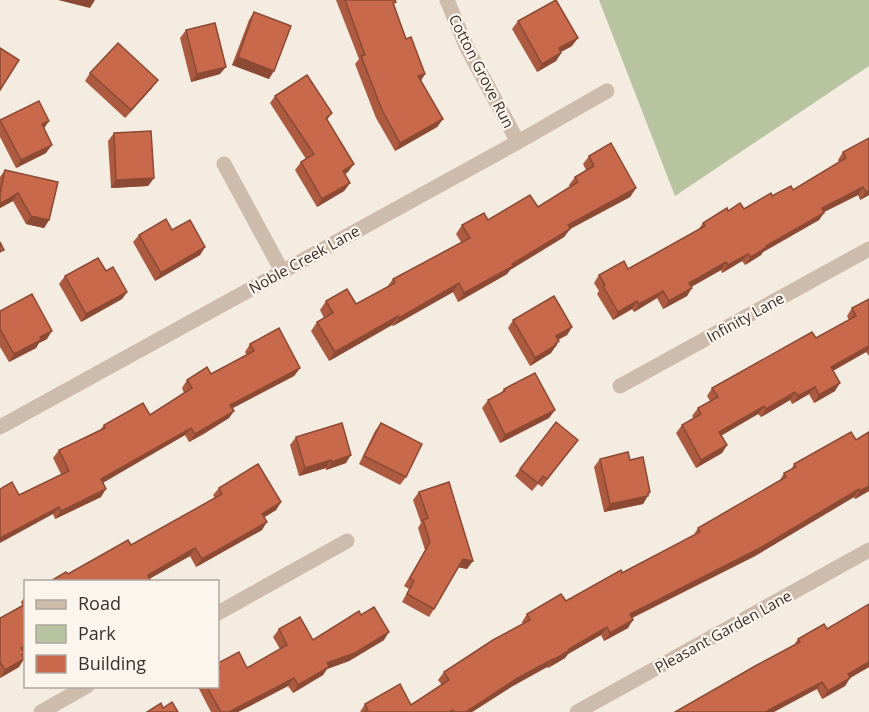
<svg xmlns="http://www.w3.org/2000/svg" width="869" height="712" font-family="'Open Sans',sans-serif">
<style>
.green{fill:#b8c4a0}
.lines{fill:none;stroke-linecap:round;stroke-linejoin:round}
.minor{stroke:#cdbbac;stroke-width:15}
.wall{fill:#ac5a40}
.shaded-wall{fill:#8c4a34}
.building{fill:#c8694b;stroke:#8c4a34;stroke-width:1.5}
.labels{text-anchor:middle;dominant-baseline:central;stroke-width:4.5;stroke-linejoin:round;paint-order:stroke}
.street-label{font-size:15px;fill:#3b302b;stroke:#fbf5ee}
</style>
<rect width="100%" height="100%" fill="#f4ebe1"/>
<polygon class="green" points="599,0 869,0 869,66 675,196"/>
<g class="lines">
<g class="minor">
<polyline points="447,0 467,48 518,142"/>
<polyline points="224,164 282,271"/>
<polyline points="620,386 869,249"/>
<polyline points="0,427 518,142 607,91"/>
<polyline points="218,613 347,541"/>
<polyline points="41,712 87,686"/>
<polyline points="577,712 869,550"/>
</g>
</g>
<g class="wall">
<polygon points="336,0 395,0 396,2 394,4 406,39 425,74 421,81 443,119 437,127 395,151 376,118 355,64 359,59"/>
<polygon points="254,12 269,79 232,65 249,20"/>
<polygon points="518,21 572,46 561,52 561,53 556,61 537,72 512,29"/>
<polygon points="186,30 220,74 191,82 180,38"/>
<polygon points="90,73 152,88 125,118 85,81"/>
<polygon points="275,96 332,113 327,120 348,172 345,174 350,183 344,191 317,207 295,170 301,162 306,159 270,103"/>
<polygon points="39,101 49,121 44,128 46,153 16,168 0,137 0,120"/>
<polygon points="114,133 154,178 148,186 111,188 108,141"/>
<polygon points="843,152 869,195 860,200 858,195 824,212 819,220 763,252 761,255 745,265 742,261 722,273 721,270 691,287 687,296 663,309 657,298 634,312 632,309 613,320 597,294 599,291 594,283 599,275 628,269 698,230 703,223 728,211 744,209 772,196 793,190 839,162 838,160"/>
<polygon points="589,156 636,188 630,197 570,229 564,237 510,270 507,274 458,302 453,292 393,326 392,325 329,361 311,331 317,322 324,318 320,310 326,301 356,304 387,287 393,279 461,242 456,234 462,225 488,220 538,207 570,187 569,185 575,177 586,170 583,164"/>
<polygon points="5,170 49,220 44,228 26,224 13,201 0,208 0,177"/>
<polygon points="172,230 205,247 200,255 155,281 133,242 139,235"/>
<polygon points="65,276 127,292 122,299 81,322 59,284"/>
<polygon points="869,299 869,356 866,352 833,371 835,391 814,403 809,394 792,404 790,400 761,417 758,414 721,435 727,445 722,453 696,468 676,433 682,425 694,419 692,416 698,408 710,401 707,396 712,388 816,338 849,320 847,316 852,308"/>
<polygon points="0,311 47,339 39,343 36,348 9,362 0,347"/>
<polygon points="513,320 572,327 567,335 558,340 559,341 551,353 530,366 508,328"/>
<polygon points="250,344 300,368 294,376 233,408 234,411 229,418 204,434 189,442 185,435 103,482 101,497 55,519 53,514 19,495 61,474 53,458 59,450 100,430 104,425 150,415 184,393 182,388 187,380 211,374 247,355 245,352"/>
<polygon points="504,389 555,410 549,418 500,443 482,408 488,400 500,394"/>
<polygon points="381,423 406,477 400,485 359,464 375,431"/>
<polygon points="296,437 346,463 326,470 326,468 299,476 290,445"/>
<polygon points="578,440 542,487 538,484 532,491 515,476 520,469"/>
<polygon points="600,459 630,460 650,492 643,504 604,512 594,467"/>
<polygon points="794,464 869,491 855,499 854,497 755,556 632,618 628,628 604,641 601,635 568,654 565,658 548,668 547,667 511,687 472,712 360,712 365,704 411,705 442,685 438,680 444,672 523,624 522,622 527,614 566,601 693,536 698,528 779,482 784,473 791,470"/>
<polygon points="219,488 281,502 276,510 264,517 262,530 196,567 190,556 150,578 68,574 131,545 215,498 213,495"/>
<polygon points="419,492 467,569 458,567 434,609 429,617 402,602 409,589 404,586 425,550 418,528 421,523 413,500"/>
<polygon points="26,595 26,650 23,651 19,667 0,678 0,618 22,605 21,602"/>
<polygon points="869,604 869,667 850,678 845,686 822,699 794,645 798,639 827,629"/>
<polygon points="361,615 384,640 349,661 327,669 323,675 293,693 288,686 238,712 211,712 198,687 218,687 218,663 247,668 280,649 273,637 279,629 313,640"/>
</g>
<g class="shaded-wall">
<polygon points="58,0 95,0 90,8"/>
<polygon points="578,38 572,46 553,56 559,48"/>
<polygon points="561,53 556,61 537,72 542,64"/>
<polygon points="238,57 274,71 269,79 232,65"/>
<polygon points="226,67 220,74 191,82 197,74"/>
<polygon points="425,74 420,81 418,76"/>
<polygon points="158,80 152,88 125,118 131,110"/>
<polygon points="443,119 437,127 395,151 400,143"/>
<polygon points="49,121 44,128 42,124"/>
<polygon points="52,145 46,153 16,168 21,160"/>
<polygon points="354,164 348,172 337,179 343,171"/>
<polygon points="154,178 148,186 111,188 116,180"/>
<polygon points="350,183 344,191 317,207 322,199"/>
<polygon points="863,187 858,195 816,216 822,208"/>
<polygon points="636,188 630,197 570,229 564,237 510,270 507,274 458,302 464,293 512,264 568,225"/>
<polygon points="869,190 869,195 860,200 866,192"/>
<polygon points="18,193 13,201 0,208 0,204"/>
<polygon points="824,213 819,220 763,252 761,255 745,265 751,257 766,246"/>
<polygon points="31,216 49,220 44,228 26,224"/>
<polygon points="205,247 200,255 155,281 161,273"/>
<polygon points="748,254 742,261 722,273 728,265"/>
<polygon points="726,262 721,270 684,291 689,283"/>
<polygon points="459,283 453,292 393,326 399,318"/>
<polygon points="692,288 687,296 663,309 669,301"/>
<polygon points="663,291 657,298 634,312 639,304"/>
<polygon points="127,292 122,299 81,322 86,314"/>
<polygon points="637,301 632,309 613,320 618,312"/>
<polygon points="398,316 392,325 329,361 335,352"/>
<polygon points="572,327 567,335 550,344 556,336"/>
<polygon points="52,331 47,339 39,343 36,348 9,362 14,354 40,337"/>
<polygon points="559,341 551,353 530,366 535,358"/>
<polygon points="869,346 869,348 866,352 825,375 831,367"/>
<polygon points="300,368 294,376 225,412 230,405"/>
<polygon points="840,383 835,391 814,403 819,395"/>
<polygon points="815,387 809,394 792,404 798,396"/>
<polygon points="795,392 790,400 761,417 766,409"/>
<polygon points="764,406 758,414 714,440 719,432"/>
<polygon points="555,410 549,418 500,443 505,435"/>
<polygon points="234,411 229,418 189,442 195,434"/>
<polygon points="191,428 185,435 96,487 101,479"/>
<polygon points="727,445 722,453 696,468 701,460"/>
<polygon points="351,455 346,463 326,470 332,462"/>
<polygon points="331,460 326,468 299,476 305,468"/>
<polygon points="869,486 869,491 855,499 860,491"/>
<polygon points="106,489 101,497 55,519 61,511"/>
<polygon points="859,489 854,497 755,556 624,622 630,614"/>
<polygon points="650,492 643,504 604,512 610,504"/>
<polygon points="281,502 276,510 257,522 262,514"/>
<polygon points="59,507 53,514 0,543 0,538"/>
<polygon points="267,522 262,530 196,567 202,559"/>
<polygon points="195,548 190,556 144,582 148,575"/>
<polygon points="463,559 473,561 467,569 457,567"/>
<polygon points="633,620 628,628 604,641 610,633"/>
<polygon points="607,627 601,635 568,654 565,658 548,668 553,660 569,649"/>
<polygon points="389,632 384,640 349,661 327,669 323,675 293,693 298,685 327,663"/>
<polygon points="24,659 19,667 0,678 5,670"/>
<polygon points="553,659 547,667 511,687 472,712 466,712 516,679"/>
<polygon points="869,662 869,667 843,682 848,674"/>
<polygon points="294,678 288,686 238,712 229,712"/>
<polygon points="850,678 845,686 822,699 828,691"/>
<polygon points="822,682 817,689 774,712 765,712"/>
</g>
<g class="building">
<polygon points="345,0 395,0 396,2 393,3 406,39 411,37 425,74 418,76 443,119 400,143 382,110 361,56 365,55"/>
<polygon points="556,0 578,38 559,48 561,53 542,64 518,21"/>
<polygon points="254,12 291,26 274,71 238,57"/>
<polygon points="215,23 226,67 197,74 186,30"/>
<polygon points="118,43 158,80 131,110 90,73"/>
<polygon points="0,48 19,60 0,90"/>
<polygon points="307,75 332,113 326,118 354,164 343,171 350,183 322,199 301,162 314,154 275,96"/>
<polygon points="39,101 49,121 42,124 52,145 21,160 0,120"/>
<polygon points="151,131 154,178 116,180 114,133"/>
<polygon points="869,138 869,190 866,192 863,187 822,208 824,213 766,246 767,247 751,257 748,254 728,265 726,262 689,283 692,288 669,301 663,291 639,304 637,301 618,312 603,286 605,285 599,275 624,261 628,269 705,226 703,223 727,208 728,211 740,203 744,209 771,193 772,196 791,186 793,190 846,158 843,152"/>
<polygon points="611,143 636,188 568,225 570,229 512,264 513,266 464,293 459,283 399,318 398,316 335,352 317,322 333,313 326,301 347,289 356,304 395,283 393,279 470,238 462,225 484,213 488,220 530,195 538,207 578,182 575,177 594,166 589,156"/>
<polygon points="5,170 58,182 49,220 31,216 18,193 0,204 0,194"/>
<polygon points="166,219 172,230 190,220 205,247 161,273 139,235"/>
<polygon points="0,242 4,250 0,252"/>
<polygon points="98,258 106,271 113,267 127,292 86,314 65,276"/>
<polygon points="32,294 52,331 40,337 41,340 14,354 0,329 0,311"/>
<polygon points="554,296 572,327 556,336 559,341 555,344 556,345 535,358 513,320"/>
<polygon points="869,299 869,346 831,367 840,383 819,395 815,387 798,396 795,392 766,409 764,406 719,432 727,445 701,460 682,425 701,414 698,408 718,397 712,388 812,332 816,338 856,316 852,308"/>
<polygon points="279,328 300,368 230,405 234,411 209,426 195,434 191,428 101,479 106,489 61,511 59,507 0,538 0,489 12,482 19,495 69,471 59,450 105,428 104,425 143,403 150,415 192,388 187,380 207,367 211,374 254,351 250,344"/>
<polygon points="535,373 555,410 505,435 488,400 505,391 504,389"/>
<polygon points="556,422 578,440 547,479 543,476 538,483 520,469"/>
<polygon points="342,423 351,455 332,462 331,460 305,468 296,437"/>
<polygon points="381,423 422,444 406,477 364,456"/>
<polygon points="851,432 856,440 869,432 869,486 860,491 859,489 760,548 630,614 633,620 610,633 607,627 569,649 570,650 553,660 553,659 516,679 466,712 454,712 453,710 449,712 364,712 368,710 365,704 400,684 411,705 449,680 444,672 493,640 530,620 527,614 561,594 566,601 621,570 622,573 700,532 698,528 786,477 784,473 796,467 794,464"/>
<polygon points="628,452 630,460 643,457 650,492 648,493 648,496 610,504 600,459"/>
<polygon points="258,464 281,502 262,514 267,522 202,559 195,548 148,575 151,582 49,582 66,572 68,574 128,540 131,545 222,494 219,488"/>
<polygon points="449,482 473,561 463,559 434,609 407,594 414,581 410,578 430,542 423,520 428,518 419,492"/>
<polygon points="26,604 26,645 21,648 25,653 22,655 24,659 5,670 0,662 0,618"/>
<polygon points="869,604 869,662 848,674 850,678 828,691 822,682 765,712 675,712 757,665 800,642 798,639 824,624 827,629"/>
<polygon points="374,607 389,632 355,653 327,663 329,667 298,685 294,678 229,712 221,712 207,687 218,687 218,669 220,668 218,663 239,652 247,668 287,645 279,629 300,617 313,640 359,611 361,615"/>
<polygon points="172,702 178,712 147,712 161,703 163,708"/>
</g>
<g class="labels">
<g class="street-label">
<text transform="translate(482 71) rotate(63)">Cotton Grove Run</text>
<text transform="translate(304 259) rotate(-29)">Noble Creek Lane</text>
<text transform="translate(745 317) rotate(-29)">Infinity Lane</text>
<text transform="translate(723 631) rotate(-29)">Pleasant Garden Lane</text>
</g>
</g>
<rect x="24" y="580" width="195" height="108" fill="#fbf5ee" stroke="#aea6a0" stroke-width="1.5"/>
<rect x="36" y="600" width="30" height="9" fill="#cdbbac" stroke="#aea6a0" stroke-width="1.5"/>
<text x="78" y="610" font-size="18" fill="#3b302b">Road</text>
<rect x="36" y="625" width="30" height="18" fill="#b8c4a0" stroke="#aea6a0" stroke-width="1.5"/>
<text x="78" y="640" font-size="18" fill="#3b302b">Park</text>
<rect x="36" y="655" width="30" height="18" fill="#c8694b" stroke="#aea6a0" stroke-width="1.5"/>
<text x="78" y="670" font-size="18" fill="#3b302b">Building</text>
</svg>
